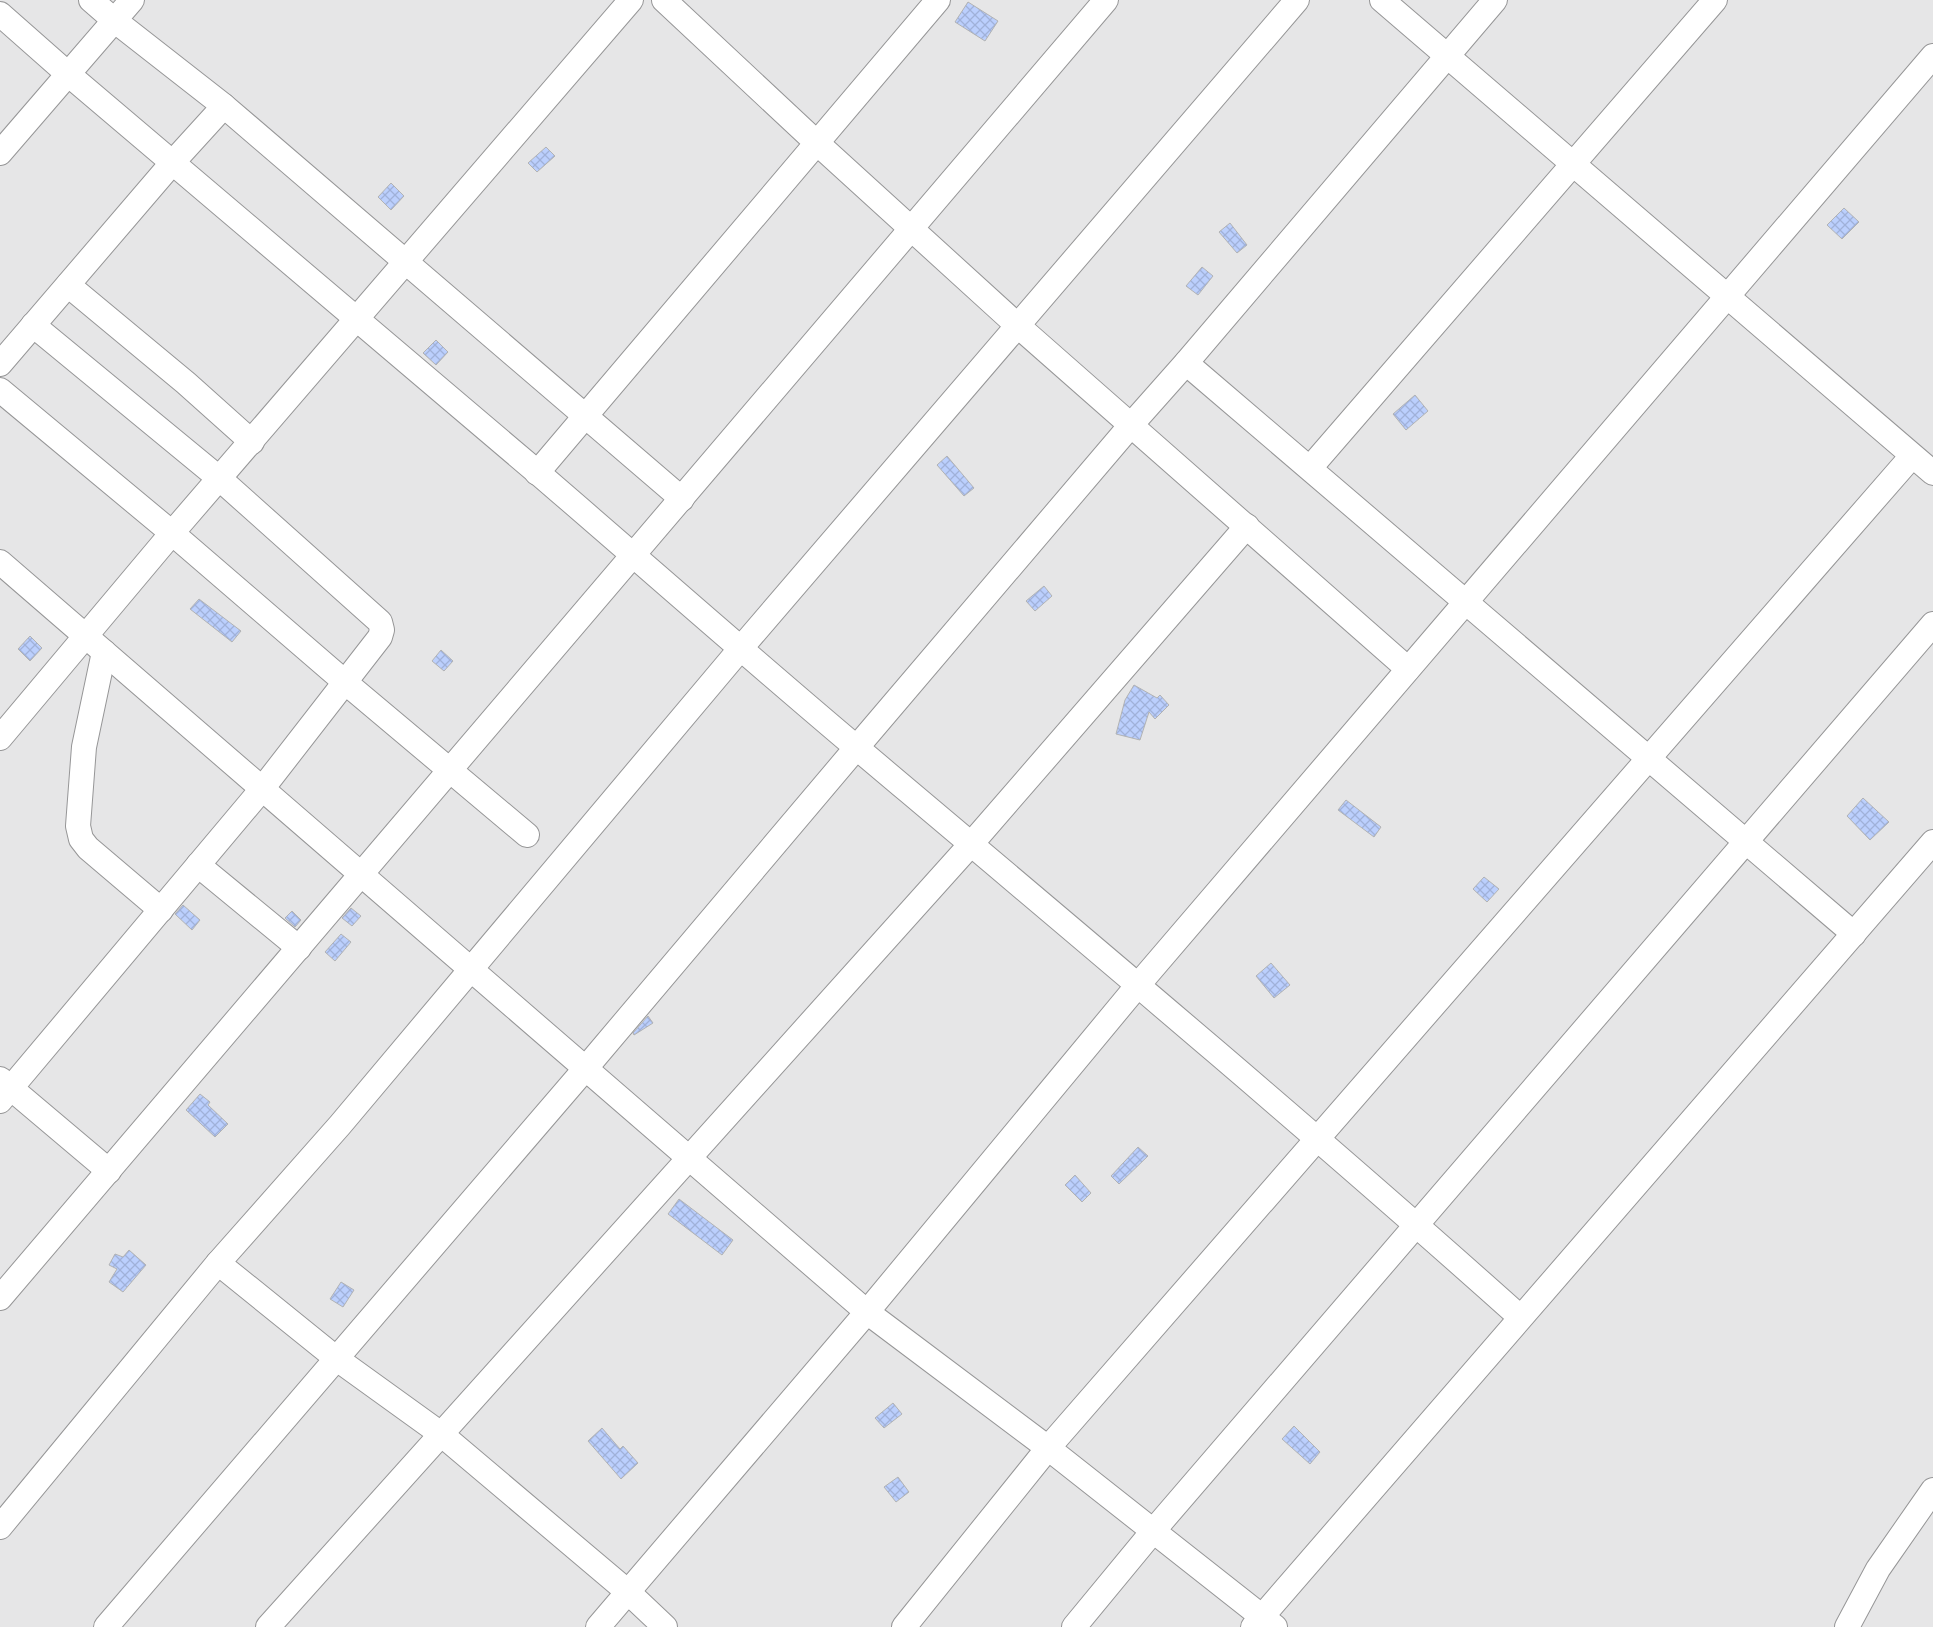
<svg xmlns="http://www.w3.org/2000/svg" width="1933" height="1627" font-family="Montserrat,sans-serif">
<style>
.building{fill:url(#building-cross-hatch);stroke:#b2b3b4}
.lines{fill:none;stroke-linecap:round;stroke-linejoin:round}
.minor-casing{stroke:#969697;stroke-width:26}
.minor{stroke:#fff;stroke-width:24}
</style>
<defs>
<pattern id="building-cross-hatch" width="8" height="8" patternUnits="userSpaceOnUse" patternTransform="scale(1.25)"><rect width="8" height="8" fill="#bbcffd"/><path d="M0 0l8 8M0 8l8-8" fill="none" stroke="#a0b1d9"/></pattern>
</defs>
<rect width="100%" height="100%" fill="#e6e6e7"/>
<g class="building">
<polygon points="968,2 998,21 985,41 955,22"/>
<polygon points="546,147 555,156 537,172 528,163"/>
<polygon points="391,183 404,196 391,210 378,197"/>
<polygon points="1844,208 1859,222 1842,239 1827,225"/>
<polygon points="1230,223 1247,245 1237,253 1219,232"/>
<polygon points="1202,267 1213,276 1198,295 1186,286"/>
<polygon points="436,340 448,352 436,365 423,353"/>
<polygon points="1415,395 1428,411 1406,430 1393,414"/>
<polygon points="947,456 974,488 964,496 937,465"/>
<polygon points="1044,586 1052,596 1035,611 1026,601"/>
<polygon points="199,599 241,631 232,642 190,609"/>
<polygon points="30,636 42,648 30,661 18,649"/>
<polygon points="441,650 453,661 444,671 432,661"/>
<polygon points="1134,685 1157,698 1160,695 1169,705 1155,719 1149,712 1140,740 1116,734 1125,700"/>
<polygon points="1863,798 1889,822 1870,840 1847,816"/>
<polygon points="1346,800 1381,827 1374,837 1338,810"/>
<polygon points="1484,877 1499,889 1487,902 1473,889"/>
<polygon points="183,905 200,920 192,930 175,914"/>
<polygon points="351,908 361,916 352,926 342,918"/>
<polygon points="292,911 301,920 295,927 285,918"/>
<polygon points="341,934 351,942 335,961 325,952"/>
<polygon points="1271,963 1290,985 1274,998 1256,976"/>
<polygon points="648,1016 653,1023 634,1035 633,1033"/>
<polygon points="200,1094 210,1102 208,1105 228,1124 215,1137 186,1110"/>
<polygon points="1138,1147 1148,1156 1119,1184 1111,1176"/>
<polygon points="1075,1175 1091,1193 1082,1202 1065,1185"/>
<polygon points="679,1199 733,1240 722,1255 668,1214"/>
<polygon points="129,1250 146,1265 123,1292 109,1282 117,1269 109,1265 115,1254 123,1257"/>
<polygon points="341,1282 354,1290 343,1307 330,1299"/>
<polygon points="893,1403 902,1414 884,1428 875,1418"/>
<polygon points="1294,1426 1320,1452 1310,1464 1282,1439"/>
<polygon points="602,1428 620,1449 623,1446 638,1463 621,1479 588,1441"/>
<polygon points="898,1477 909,1492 896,1502 884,1487"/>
</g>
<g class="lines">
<g class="minor-casing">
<g id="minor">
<polyline points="91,0 114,20 224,106 682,499"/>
<polyline points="664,0 817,143 1017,325 1408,669"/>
<polyline points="1382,0 1933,473"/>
<path d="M0,14L68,74C225,206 381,339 537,472C644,564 749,657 857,748C1080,936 1303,1123 1520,1317"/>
<polyline points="0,153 132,0"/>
<polyline points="68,285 186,383 252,442"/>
<polyline points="1186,363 1854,934"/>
<polyline points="0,364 173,162 224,106"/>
<polyline points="0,390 172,533 346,683 527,835"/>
<polyline points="1310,468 1715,0"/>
<polyline points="537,473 938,0"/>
<polyline points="0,562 867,1312 1048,1448 1275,1627"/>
<polyline points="104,652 84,747 78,826 81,839 88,848 161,910"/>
<polyline points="0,738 172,533 631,0"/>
<polyline points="198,865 299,948"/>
<polyline points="0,1079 109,1171"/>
<polyline points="0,1101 262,789 380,637 382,630 380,622 220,479 33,325"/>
<polyline points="218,1263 337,1359 441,1434 628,1592 665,1627"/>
<polyline points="0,1298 1106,0"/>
<polyline points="0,1527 218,1263 340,1125 741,648 1297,0"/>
<polyline points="106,1627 585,1069 857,747 1131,425 1186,363 1495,0"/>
<polyline points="268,1627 972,843 1247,526"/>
<polyline points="598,1627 867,1312 1138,985 1933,56"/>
<polyline points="904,1627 1048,1448 1912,456"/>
<polyline points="1074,1627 1154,1530 1933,624"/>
<polyline points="1253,1627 1933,842"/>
<polyline points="1847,1627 1878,1569 1933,1490"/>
</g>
</g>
<use href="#minor" class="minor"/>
</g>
</svg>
